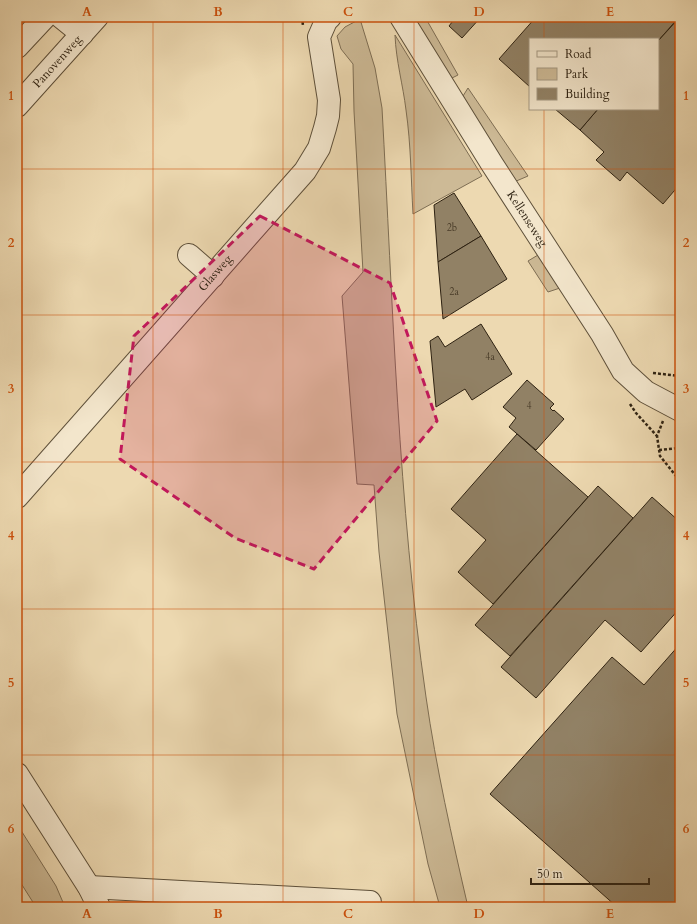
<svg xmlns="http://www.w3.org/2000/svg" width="697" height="924" font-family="Cardo,serif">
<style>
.green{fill:#cdba96;stroke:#7e6e54}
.building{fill:#918165;stroke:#2e2212}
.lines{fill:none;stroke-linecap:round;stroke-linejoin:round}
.minor-casing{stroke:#5e503a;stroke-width:24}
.path{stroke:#2e2212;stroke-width:2.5;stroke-dasharray:3 2;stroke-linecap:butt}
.minor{stroke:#f3e6cc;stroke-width:22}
.marked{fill:#c2185b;fill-opacity:0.2;stroke:#c2185b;stroke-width:3;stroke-dasharray:8 5;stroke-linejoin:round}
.grid{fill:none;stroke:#cc510d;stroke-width:1;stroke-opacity:0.55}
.labels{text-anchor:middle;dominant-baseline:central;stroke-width:3.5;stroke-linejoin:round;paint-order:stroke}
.number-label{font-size:10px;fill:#473a27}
.street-label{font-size:12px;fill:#2e2212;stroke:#f3e6cc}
.neatline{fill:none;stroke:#cc510d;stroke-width:1.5}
.grid-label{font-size:13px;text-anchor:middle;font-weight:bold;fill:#cc510d}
</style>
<rect width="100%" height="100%" fill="#edd9b1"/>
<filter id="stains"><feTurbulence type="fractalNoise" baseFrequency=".005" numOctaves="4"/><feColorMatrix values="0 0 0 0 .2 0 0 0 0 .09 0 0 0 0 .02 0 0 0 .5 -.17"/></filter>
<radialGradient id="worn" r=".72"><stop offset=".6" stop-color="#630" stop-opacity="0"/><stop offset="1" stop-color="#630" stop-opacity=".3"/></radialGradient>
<g class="green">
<polygon points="412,17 425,17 458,75 448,80"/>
<path d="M360,19L375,68L382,108C393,304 398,502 426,697C436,767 452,838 468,907H440L428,864L397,714L379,552L374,485L357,484L342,296L363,272L354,111L353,64L341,49L337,36L345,27Z"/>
<path d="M395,35L482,176L413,214C411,179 411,145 406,110C403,85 396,61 395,35Z"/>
<polygon points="468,88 528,176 514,182 463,96"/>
<polygon points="538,255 560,288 548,292 528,261"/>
<polygon points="17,824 56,886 65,907 36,907 17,877"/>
</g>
<g class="building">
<polygon points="456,17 481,17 462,38 449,26"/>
<polygon points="536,17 679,17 658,41 658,39 530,39 530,87 499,59"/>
<polygon points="680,17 680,184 663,204 627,172 620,181 596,160 604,152 580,130 598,109 658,109 658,41"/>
<polygon points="555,109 598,109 580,130"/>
<polygon points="454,193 481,236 438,262 434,205"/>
<polygon points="481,236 507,279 443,319 438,262"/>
<polygon points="481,324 512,374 472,400 465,389 436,407 430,341 438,336 445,347"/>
<polygon points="527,380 554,404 550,408 553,411 554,410 564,419 536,450 509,427 516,418 503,407"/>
<polygon points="517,434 588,497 493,604 458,572 486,540 451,509"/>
<polygon points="598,486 633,518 510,656 475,625"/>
<polygon points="652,497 680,522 680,608 641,652 605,620 536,698 501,667"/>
<polygon points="680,644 680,907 617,907 490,794 612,657 644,685"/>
</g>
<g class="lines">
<g class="minor-casing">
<g id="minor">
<polyline points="61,17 82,34"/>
<path id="s1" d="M401,17L492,164L602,334L623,371L646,392L680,410"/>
<polyline points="17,47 45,17"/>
<path id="s2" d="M17,106L97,17"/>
<polyline points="189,255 213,276"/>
<path id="s3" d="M17,497L305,171L319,148L325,128L328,116L329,100L319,37L326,21L330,17"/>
<polyline points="17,774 89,887 99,907"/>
<polyline points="89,887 370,902"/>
</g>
</g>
<g class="path">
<polyline points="302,17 303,26"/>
<polyline points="653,373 680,376"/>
<polyline points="676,388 680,379"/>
<polyline points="630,404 636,413 657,436"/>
<polyline points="663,421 657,436 660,456 680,481"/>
<polyline points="659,450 680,448"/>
</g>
<use href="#minor" class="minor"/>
</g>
<path class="marked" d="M260,216L390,283L437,421L314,569L235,538L120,459L134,336Z"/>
<path class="grid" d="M153,17V907M283,17V907M414,17V907M544,17V39M544,109V907M17,169H680M17,315H680M17,462H680M17,609H680M17,755H680"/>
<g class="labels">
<g class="number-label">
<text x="452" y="228">2b</text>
<text x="454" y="292">2a</text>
<text x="490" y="357">4a</text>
<text x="529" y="406">4</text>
</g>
<g class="street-label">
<text stroke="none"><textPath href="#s2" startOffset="60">Panovenweg</textPath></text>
<text stroke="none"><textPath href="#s1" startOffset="238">Kellenseweg</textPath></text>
<text stroke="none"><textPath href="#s3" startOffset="299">Glasweg</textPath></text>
</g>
</g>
<rect width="697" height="924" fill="none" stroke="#edd9b1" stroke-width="44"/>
<rect x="529" y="38" width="130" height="72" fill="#f3e6cc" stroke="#a49882"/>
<rect x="537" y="51" width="20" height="6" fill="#f3e6cc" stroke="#a49882"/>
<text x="565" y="58" font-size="12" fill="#2e2212">Road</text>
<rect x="537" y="68" width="20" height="12" fill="#cdba96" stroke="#a49882"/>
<text x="565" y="78" font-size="12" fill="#2e2212">Park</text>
<rect x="537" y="88" width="20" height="12" fill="#918165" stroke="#a49882"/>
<text x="565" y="98" font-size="12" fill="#2e2212">Building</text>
<path d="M531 878v6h118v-6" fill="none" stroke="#2e2212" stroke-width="2"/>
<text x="537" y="878" font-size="12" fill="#2e2212" stroke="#f3e6cc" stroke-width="3" paint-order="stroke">50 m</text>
<rect x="22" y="22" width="653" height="880" class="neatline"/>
<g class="grid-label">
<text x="87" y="16">A</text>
<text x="218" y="16">B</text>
<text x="348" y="16">C</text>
<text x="479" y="16">D</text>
<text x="610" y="16">E</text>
<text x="11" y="100">1</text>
<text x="686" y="100">1</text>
<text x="11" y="247">2</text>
<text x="686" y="247">2</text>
<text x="11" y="393">3</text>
<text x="686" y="393">3</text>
<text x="11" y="540">4</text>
<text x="686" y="540">4</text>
<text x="11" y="687">5</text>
<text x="686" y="687">5</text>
<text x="11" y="833">6</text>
<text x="686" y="833">6</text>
<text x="87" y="918">A</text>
<text x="218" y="918">B</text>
<text x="348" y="918">C</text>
<text x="479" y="918">D</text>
<text x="610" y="918">E</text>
</g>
<rect width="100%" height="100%" filter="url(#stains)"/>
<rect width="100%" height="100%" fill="url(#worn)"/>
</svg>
